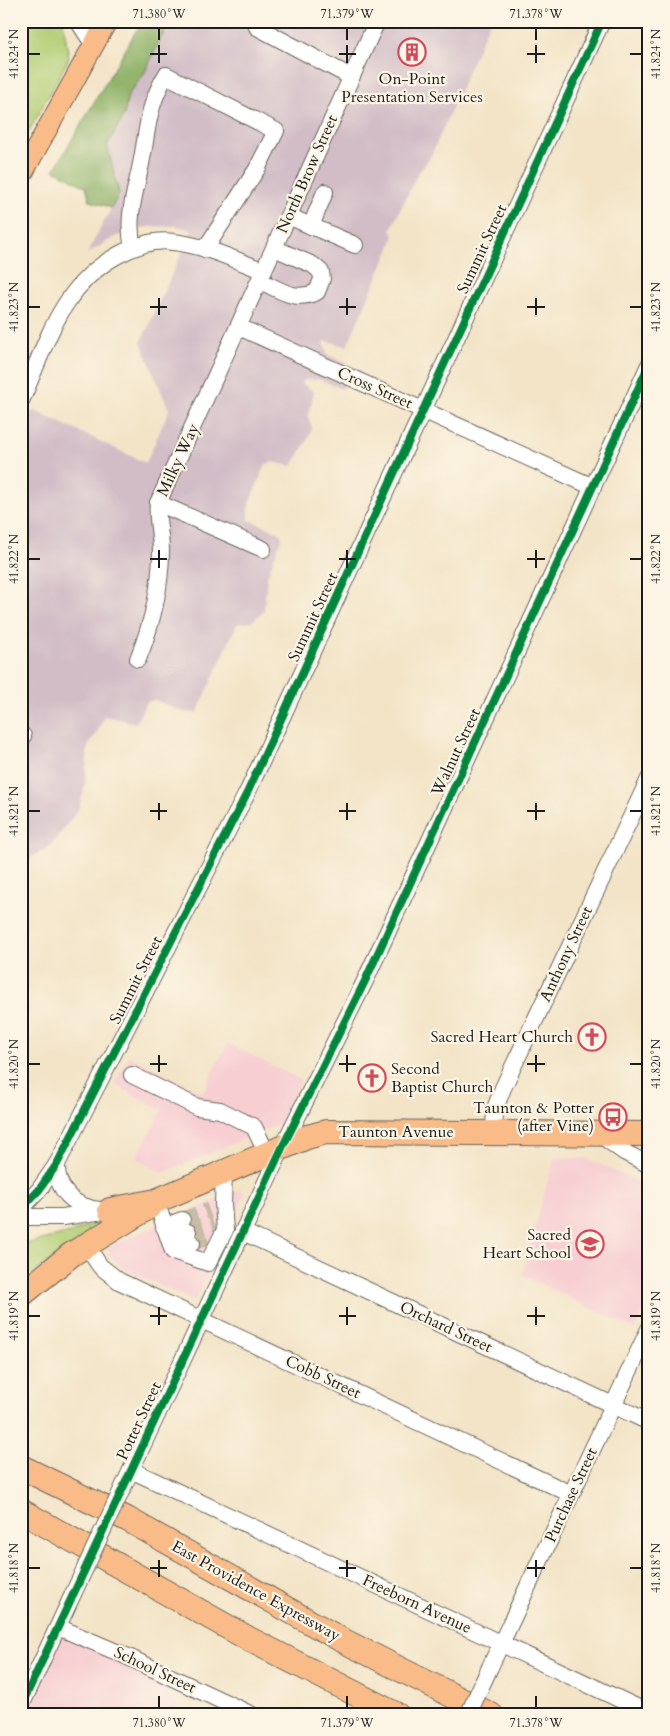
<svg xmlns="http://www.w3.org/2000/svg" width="670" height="1736" font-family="Cardo,serif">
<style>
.built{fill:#f7cfd3}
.industrial{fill:#d2bdc7}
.green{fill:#b2ce74;stroke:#677548}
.forest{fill:#8db166;stroke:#546641}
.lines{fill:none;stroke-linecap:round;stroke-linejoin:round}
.minor-tunnel{stroke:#c8bca5;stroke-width:16;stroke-dasharray:16 8;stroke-linecap:butt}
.minor-casing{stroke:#676258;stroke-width:18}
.major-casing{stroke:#676258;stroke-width:22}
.highway-casing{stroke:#676258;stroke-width:26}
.minor{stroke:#fff;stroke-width:16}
.major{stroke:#f9bc89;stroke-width:20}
.highway{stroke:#f9bc89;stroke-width:24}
.minor-bridge-casing{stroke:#676258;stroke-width:18;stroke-linecap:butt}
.minor-bridge{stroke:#fff;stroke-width:16}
.cycleway-casing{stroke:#fcf5e5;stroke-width:11}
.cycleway{stroke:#00873e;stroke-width:8}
.ticks{fill:none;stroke:#1c1c1c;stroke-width:2}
.labels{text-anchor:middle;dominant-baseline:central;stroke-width:4.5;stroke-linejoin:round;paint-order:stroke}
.poi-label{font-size:16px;fill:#1c1c1c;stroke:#fcf5e5;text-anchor:end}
.street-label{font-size:16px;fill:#1c1c1c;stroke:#fcf5e5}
.neatline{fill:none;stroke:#1c1c1c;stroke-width:2}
.ticks-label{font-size:12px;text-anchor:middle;fill:#1c1c1c}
</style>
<rect width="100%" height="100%" fill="#fcf5e5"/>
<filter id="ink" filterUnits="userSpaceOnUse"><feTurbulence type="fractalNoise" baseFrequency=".02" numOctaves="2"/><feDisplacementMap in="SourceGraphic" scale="10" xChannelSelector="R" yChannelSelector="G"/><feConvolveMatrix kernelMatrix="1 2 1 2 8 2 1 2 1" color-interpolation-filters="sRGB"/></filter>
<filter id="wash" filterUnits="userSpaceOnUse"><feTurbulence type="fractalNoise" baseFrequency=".0096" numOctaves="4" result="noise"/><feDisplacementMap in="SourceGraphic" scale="20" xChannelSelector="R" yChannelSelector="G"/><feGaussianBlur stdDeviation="1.12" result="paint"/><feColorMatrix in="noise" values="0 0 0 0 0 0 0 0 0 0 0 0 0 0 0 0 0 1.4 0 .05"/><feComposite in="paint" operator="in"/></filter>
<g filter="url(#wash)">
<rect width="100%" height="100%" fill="#f3e4c7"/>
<g class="built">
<polygon points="21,1001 31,1005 30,1014 21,1025"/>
<polygon points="227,1043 301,1080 279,1124 163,1173 136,1158 162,1110 114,1084 129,1056 203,1093"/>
<polygon points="554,1158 586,1158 649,1187 649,1299 635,1329 522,1275"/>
<polygon points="241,1189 245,1193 195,1302 125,1270 110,1255 107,1247"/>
<polygon points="57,1629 166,1683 177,1707 175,1715 21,1715 21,1705"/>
</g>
<polygon class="industrial" points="163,21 490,21 430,158 418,173 391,229 394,236 390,248 347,346 325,341 324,343 328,355 361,371 361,374 345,380 343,389 318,379 305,380 301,383 314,392 308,416 312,429 309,437 292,466 272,462 266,464 249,503 249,520 279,532 282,537 267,576 264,611 251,622 237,624 197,713 184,712 155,700 146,702 136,723 105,716 98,731 88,745 85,785 79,808 51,846 31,857 21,867 21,434 33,410 146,463 169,410 141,342 192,230 176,226 146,227 114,237 87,254 119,193 107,145 124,116 128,95 144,74 166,28"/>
<g class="green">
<polygon points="21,21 63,21 69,58 21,146"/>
<polygon points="96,1223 98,1227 21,1281 21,1245 70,1233"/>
</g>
<polygon class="forest" points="142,21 163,21 166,28 144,74 128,95 124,116 107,145 119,193 112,208 90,201 86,187 54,170"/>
</g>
<g filter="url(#ink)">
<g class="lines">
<g class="minor-tunnel">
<polyline points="182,1220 209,1210"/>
<polyline points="188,1232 213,1222"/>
<polyline points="192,1243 218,1233"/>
</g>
<g class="minor-casing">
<g id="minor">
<polyline points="78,21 93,44"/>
<polyline points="257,27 351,77"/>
<polyline points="288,216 355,245"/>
<polyline points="311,226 325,192"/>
<path d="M133,248C126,218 135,193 141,164C148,129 147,107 166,75L276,131L257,169L205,249"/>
<path d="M260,281C281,290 294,302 317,292L322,279L321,272L313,265L274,248"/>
<polyline points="239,327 593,487"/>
<path d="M21,401C47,344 59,287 118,255C135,246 154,239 173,242C204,245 235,260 264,271"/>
<polyline points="158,503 263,549"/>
<path d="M138,659C152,624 161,588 161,550C161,534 156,519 158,503L377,21"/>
<polyline points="21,735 23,736"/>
<polyline points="132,1075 197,1107 220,1110 254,1127 267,1154"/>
<polyline points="493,1132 496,1106 503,1088 649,779"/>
<polyline points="598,1133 624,1152 649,1165"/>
<path d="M57,1164C56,1191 74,1207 100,1210"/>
<polyline points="156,1201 173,1251 208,1263 225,1230 223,1204 224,1172"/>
<polyline points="21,1209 39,1190 57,1164 248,791 602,21"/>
<polyline points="21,1217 63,1217 110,1210"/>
<polyline points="164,1227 182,1220"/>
<polyline points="243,1232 649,1422"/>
<polyline points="169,1239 188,1232"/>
<polyline points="86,1245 100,1266 119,1281 571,1494"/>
<polyline points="173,1251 192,1243"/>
<polyline points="131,1470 649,1713"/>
<polyline points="125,1483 282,1148 365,981 649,365"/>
<polyline points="58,1627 126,1656 252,1715"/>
<polyline points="490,1667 649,1329"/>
<polyline points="21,1706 73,1594"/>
</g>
</g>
<g class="major-casing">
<polyline id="major" points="21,176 107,21"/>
</g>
<g class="highway-casing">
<g id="highway">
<polyline points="110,1210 156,1201 307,1137 326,1132 649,1134"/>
<polyline points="21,1295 72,1254 149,1207"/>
<polyline points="21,1467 127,1519 340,1639 491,1715"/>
<polyline points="21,1511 249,1639 397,1715"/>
</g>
</g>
<use href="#minor" class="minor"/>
<use href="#major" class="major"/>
<use href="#highway" class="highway"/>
<g class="minor-bridge-casing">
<g id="minor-bridge">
<polyline points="73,1594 125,1483"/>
<polyline points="468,1715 490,1667"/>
</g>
</g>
<use href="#minor-bridge" class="minor-bridge"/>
<g class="cycleway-casing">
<g id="cycleway">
<polyline points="21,1209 39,1190 57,1164 248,791 602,21"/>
<polyline points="21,1706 282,1148 365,981 649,365"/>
</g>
</g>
<use href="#cycleway" class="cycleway"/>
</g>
</g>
<path class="ticks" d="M159,28V40M347,28V40M536,28V40M159,45V63M347,45V63M536,45V63M28,54H40M150,54H167M339,54H356M527,54H545M630,54H642M159,298V315M347,298V315M536,298V315M28,307H40M150,307H167M339,307H356M527,307H545M630,307H642M159,550V568M347,550V568M536,550V568M28,559H40M150,559H167M339,559H356M527,559H545M630,559H642M159,803V820M347,803V820M536,803V820M28,811H40M150,811H167M339,811H356M527,811H545M630,811H642M159,1055V1072M347,1055V1072M536,1055V1072M28,1064H40M150,1064H167M339,1064H356M527,1064H545M630,1064H642M159,1307V1325M347,1307V1325M536,1307V1325M28,1316H40M150,1316H167M339,1316H356M527,1316H545M630,1316H642M159,1560V1577M347,1560V1577M536,1560V1577M28,1568H40M150,1568H167M339,1568H356M527,1568H545M630,1568H642M159,1696V1708M347,1696V1708M536,1696V1708"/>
<defs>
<g id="building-ring" transform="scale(1.4375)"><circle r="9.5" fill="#fcf5e5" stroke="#d1495b" stroke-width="1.5"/><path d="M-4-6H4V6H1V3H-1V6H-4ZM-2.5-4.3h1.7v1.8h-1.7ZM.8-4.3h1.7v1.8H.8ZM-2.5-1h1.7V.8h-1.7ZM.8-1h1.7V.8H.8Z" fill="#d1495b"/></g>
<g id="church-ring" transform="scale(1.4375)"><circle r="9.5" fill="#fcf5e5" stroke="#d1495b" stroke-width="1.5"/><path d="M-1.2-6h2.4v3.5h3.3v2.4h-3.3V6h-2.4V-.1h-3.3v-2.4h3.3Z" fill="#d1495b"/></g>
<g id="bus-ring" transform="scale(1.4375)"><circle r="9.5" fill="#fcf5e5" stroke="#d1495b" stroke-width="1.5"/><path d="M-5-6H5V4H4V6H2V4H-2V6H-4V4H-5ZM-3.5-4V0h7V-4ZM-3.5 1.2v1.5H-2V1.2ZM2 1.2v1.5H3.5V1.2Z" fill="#d1495b"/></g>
<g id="school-ring" transform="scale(1.4375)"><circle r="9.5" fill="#fcf5e5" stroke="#d1495b" stroke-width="1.5"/><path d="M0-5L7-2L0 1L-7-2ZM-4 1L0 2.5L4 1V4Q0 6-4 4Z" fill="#d1495b"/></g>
</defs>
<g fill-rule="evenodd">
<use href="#building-ring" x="412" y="52"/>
<use href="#church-ring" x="592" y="1037"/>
<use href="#church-ring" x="372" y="1078"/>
<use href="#bus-ring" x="613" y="1117"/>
<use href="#school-ring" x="590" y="1244"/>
</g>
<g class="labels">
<g class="poi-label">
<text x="412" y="79" text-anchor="middle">On-Point<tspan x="412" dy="18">Presentation Services</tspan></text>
<text x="573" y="1037">Sacred Heart Church</text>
<text x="391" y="1069" text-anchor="start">Second<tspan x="391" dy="18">Baptist Church</tspan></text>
<text x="594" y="1108">Taunton &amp; Potter<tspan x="594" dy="18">(after Vine)</tspan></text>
<text x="571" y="1235">Sacred<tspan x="571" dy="18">Heart School</tspan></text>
</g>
<g class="street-label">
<text transform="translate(307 174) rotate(-66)">North Brow Street</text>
<text transform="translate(482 249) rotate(-65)">Summit Street</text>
<text transform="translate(375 388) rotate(24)">Cross Street</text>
<text transform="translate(178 460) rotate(-65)">Milky Way</text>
<text transform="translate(313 617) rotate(-65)">Summit Street</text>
<text transform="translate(456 752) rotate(-65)">Walnut Street</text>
<text transform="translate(566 954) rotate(-65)">Anthony Street</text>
<text transform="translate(136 980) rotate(-63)">Summit Street</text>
<text x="396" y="1132">Taunton Avenue</text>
<text transform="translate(446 1327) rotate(25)">Orchard Street</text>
<text transform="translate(323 1377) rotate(25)">Cobb Street</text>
<text transform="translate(139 1421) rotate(-65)">Potter Street</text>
<text transform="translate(571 1495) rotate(-65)">Purchase Street</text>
<text transform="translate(256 1591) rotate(29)">East Providence Expressway</text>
<text transform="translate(417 1604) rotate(25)">Freeborn Avenue</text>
<text transform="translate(155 1670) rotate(25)">School Street</text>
</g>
</g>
<rect width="670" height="1736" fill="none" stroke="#fcf5e5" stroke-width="55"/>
<rect x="28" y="28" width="614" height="1680" class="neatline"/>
<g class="ticks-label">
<text x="159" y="18">71.380°W</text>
<text x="347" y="18">71.379°W</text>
<text x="536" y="18">71.378°W</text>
<text transform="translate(14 54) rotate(-90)" y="4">41.824°N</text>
<text transform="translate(656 54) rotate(-90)" y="4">41.824°N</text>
<text transform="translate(14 307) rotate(-90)" y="4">41.823°N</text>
<text transform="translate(656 307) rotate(-90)" y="4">41.823°N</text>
<text transform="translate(14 559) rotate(-90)" y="4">41.822°N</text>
<text transform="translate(656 559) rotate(-90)" y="4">41.822°N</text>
<text transform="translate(14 811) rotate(-90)" y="4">41.821°N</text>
<text transform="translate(656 811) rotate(-90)" y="4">41.821°N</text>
<text transform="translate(14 1064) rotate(-90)" y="4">41.820°N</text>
<text transform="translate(656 1064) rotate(-90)" y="4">41.820°N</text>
<text transform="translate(14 1316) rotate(-90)" y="4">41.819°N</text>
<text transform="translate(656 1316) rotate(-90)" y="4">41.819°N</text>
<text transform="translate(14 1568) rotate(-90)" y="4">41.818°N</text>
<text transform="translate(656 1568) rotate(-90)" y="4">41.818°N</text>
<text x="159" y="1727">71.380°W</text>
<text x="347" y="1727">71.379°W</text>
<text x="536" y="1727">71.378°W</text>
</g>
</svg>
